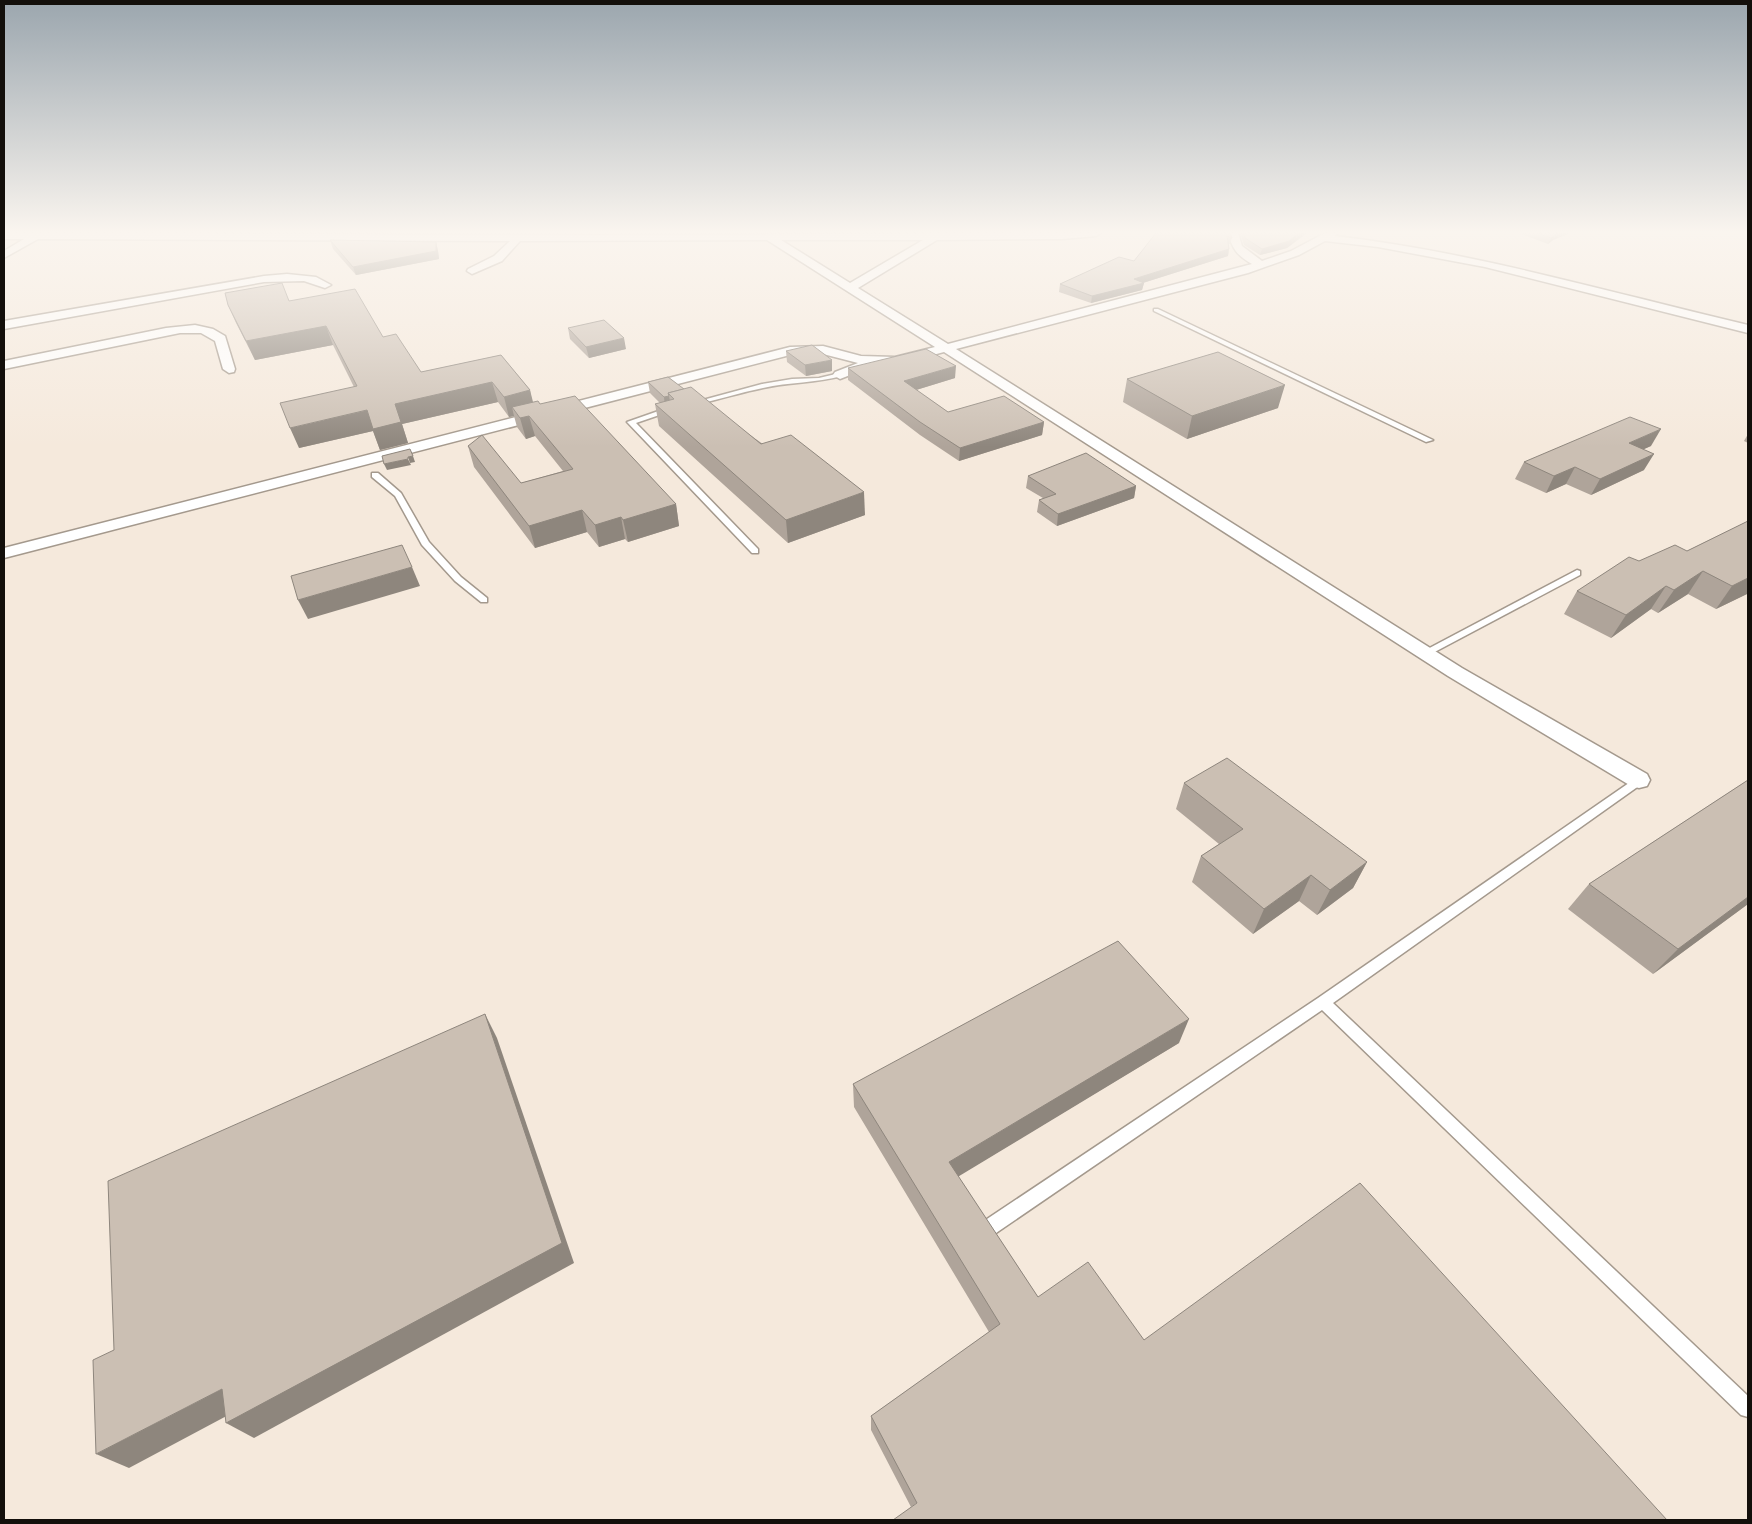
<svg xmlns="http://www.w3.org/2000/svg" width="1752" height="1524" font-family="Merriweather,serif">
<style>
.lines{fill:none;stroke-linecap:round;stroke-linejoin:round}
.service-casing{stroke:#a4998d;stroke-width:3}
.minor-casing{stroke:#a4998d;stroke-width:3}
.service{fill:#fff;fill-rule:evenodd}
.minor{fill:#fff;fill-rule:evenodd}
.wall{fill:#afa49a}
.shaded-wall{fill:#8e867d}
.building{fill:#cbbfb3;stroke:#8e867d}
</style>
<rect width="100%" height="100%" fill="#f5e9dc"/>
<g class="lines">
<g class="service-casing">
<g id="service">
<polygon points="1154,309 1158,309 1433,440 1426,442 1154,311"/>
<path d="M840,373L843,375L842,376C816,383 789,382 763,388C739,393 716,400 692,406L688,404L762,384L792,379L819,378Z"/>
<polygon points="667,408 674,410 636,423 758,549 758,553 752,553 627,422"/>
<polygon points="372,473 378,473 401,493 429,542 461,577 487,598 487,602 481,602 455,581 422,545 395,496 372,477"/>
<polygon points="1577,570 1580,571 1580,575 1429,655 1425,656 1420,653"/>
<polygon points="1639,776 1645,780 1643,783 1333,1003 1748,1396 1748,1417 1741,1415 1322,1010 996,1233 990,1235 984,1233 982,1227 984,1221 1318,998"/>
</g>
</g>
<g class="minor-casing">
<g id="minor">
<path d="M4,233L598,235L1101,233L1096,236L1062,239L937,240L858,288L948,344L1252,264C1237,255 1233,250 1228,233H1238L1242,246L1262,261L1291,251L1325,233H1338L1335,236C1475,252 1611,293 1748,325V333L1485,267L1378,247L1325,241L1299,255L1248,273L956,349L1462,668L1647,774L1650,780L1647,786L1639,788L1631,786L1448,676L944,352L895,365L878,364L840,379L833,375L835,372L858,363L823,354L790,355L4,558V548L790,347L823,346L861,356L895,357L935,347L767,240L520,241L502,261L472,274L467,271L468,269L494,256L510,241L38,239L4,258V251L24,239H4ZM781,240H923L850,283Z"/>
<polygon points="287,274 316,277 331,285 325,288 304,281 264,282 4,329 4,321 264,276"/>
<polygon points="195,325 213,329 225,336 235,369 234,372 229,373 223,369 215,341 201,333 180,333 4,369 4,361 166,328"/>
</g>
</g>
<use href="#service" class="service"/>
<use href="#minor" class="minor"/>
</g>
<g class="wall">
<polygon points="1154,233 1230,233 1232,238 1230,244 1229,244 1228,256 1143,283 1144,283 1142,290 1091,303 1059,292 1060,284 1134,261 1155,234"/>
<polygon points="1240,233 1307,233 1287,248 1260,255 1244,245"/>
<polygon points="1519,233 1570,233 1553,240 1548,244"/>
<polygon points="330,240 436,242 438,251 439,259 356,275 333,249"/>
<polygon points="289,301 383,337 421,372 501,355 530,390 532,402 540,404 676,504 679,526 628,542 625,539 599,547 587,532 535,548 474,467 468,446 521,483 563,471 535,436 526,439 517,427 514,416 509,417 498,402 402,424 408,443 380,450 373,431 299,448 354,387 333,345 255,360 236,323 228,305"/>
<polygon points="568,328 626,349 589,358 570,339"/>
<polygon points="786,351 832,371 806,376 787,362"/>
<polygon points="848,368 955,378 916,390 948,412 1044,422 1042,435 959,461 920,435 848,380"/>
<polygon points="1127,379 1278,408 1187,439 1123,402"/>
<polygon points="648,382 684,389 865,515 788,543 659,426 655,404 660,403 650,393"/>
<polygon points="1748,434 1748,443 1744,441"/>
<polygon points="1651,446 1643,449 1644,470 1591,495 1566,484 1546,493 1515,479 1524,462"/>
<polygon points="1028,476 1136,486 1134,498 1057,526 1037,512 1039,500 1043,498 1026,488"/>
<polygon points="1748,521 1748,595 1747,594 1716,609 1688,594 1658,613 1651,609 1611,638 1564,614 1577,591 1639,561 1687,551"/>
<polygon points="1748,780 1748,904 1653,974 1568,909 1589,884"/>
<polygon points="1184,783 1367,862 1353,888 1317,915 1299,901 1253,934 1192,882 1201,856 1219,844 1176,809"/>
<polygon points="1179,1043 958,1176 1038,1297 1144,1340 911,1507 871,1430 871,1416 989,1332 854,1107 853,1084"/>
</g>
<g class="shaded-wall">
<polygon points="1299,233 1307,233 1287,248 1260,255 1262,249"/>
<polygon points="1557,233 1570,233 1553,240 1548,244 1551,238"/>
<polygon points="436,242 438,251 439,259 356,275 353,267"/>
<polygon points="1229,249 1228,256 1133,286 1134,279"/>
<polygon points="1144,283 1142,290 1091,303 1092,296"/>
<polygon points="326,326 333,345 255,360 246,341"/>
<polygon points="624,338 626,349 589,358 586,347"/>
<polygon points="832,360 832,371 806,376 805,365"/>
<polygon points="956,366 955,378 903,394 904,381"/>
<polygon points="492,382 498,402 402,424 408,443 380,450 373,431 299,448 290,428"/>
<polygon points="1285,385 1278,408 1187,439 1192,416"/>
<polygon points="530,390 535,410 512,407 514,416 509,417 504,397"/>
<polygon points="669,396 671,407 665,408 664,397"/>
<polygon points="529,416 535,436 526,439 520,418"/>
<polygon points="1044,422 1042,435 959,461 960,448"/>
<polygon points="1661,429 1651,446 1620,460 1629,443"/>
<polygon points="1654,454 1644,470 1591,495 1600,479"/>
<polygon points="413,456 415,462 410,463 408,457"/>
<polygon points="408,459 411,465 387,470 384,464"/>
<polygon points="1575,467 1566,484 1546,493 1554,476"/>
<polygon points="1136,486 1134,498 1057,526 1058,514"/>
<polygon points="864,492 865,515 788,543 786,520"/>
<polygon points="676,504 679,526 628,542 623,520"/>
<polygon points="582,510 587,532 535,548 529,526"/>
<polygon points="621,517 625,539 599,547 595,525"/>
<polygon points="412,567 420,586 308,619 298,600"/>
<polygon points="1703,571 1688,594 1658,613 1674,590"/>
<polygon points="1748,578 1748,592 1747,594 1716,609 1732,586"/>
<polygon points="1666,586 1651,609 1611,638 1626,615"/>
<polygon points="1367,862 1353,888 1317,915 1330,890"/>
<polygon points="1311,875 1299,901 1253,934 1264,909"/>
<polygon points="1748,897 1748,904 1653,974 1678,949"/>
<polygon points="485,1014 497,1038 574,1263 254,1438 226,1423"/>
<polygon points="1189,1019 1179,1043 946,1184 949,1162"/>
<polygon points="222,1389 249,1404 129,1468 96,1454"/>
</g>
<g class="building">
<polygon points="1156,233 1230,233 1232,238 1227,236 1229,249 1134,279 1144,283 1092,296 1060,284 1119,257 1134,261"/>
<polygon points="1244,233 1299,233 1289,241 1262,249 1245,238"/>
<polygon points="1538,233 1557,233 1551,238"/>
<polygon points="330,240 436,242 436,251 353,267"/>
<polygon points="282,283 289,301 355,289 383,337 396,334 421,372 501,355 530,390 504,397 492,382 395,404 401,422 373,429 367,410 290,428 280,403 357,386 326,326 246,341 228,305 225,293"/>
<polygon points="604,320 624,338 586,347 568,328"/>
<polygon points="812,345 832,360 805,365 786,351"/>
<polygon points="926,349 956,366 904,381 948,412 1004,396 1044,422 960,448 920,422 848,368"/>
<polygon points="1218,352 1285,385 1192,416 1127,379"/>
<polygon points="668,377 684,389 668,393 669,396 664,397 648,382"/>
<polygon points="691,387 761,444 791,435 864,492 786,520 655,404 674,399 668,393"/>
<polygon points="575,396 676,504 623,520 621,517 595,525 582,510 529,526 468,446 482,435 521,483 573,469 529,416 520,418 512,407 538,401 540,404"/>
<polygon points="1630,417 1661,429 1629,443 1654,454 1600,479 1575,467 1554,476 1524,462"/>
<polygon points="410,449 413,456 408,457 408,459 384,464 382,456"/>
<polygon points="1086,453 1136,486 1058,514 1039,500 1056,494 1028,476"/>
<polygon points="1748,521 1748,578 1732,586 1703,571 1674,590 1666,586 1626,615 1577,591 1629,557 1639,561 1675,545 1687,551"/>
<polygon points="402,545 412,567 298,600 291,576"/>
<polygon points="1227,758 1367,862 1330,890 1311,875 1264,909 1201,856 1243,829 1184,783"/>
<polygon points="1748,780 1748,897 1678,949 1589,884"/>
<polygon points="1118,941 1189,1019 949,1162 1038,1297 1088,1262 1144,1340 1360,1183 1667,1520 893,1520 917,1503 871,1416 1000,1324 853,1084"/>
<polygon points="485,1014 562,1243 226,1423 222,1389 96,1454 93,1360 114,1350 108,1181"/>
</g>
<linearGradient id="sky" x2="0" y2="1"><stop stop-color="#9ba6ae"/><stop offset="0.52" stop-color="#faf5ef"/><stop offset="1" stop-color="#faf5ef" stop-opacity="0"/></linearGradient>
<rect width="1752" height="447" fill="url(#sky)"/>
<rect width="1752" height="1524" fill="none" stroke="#130f0b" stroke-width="10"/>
</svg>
